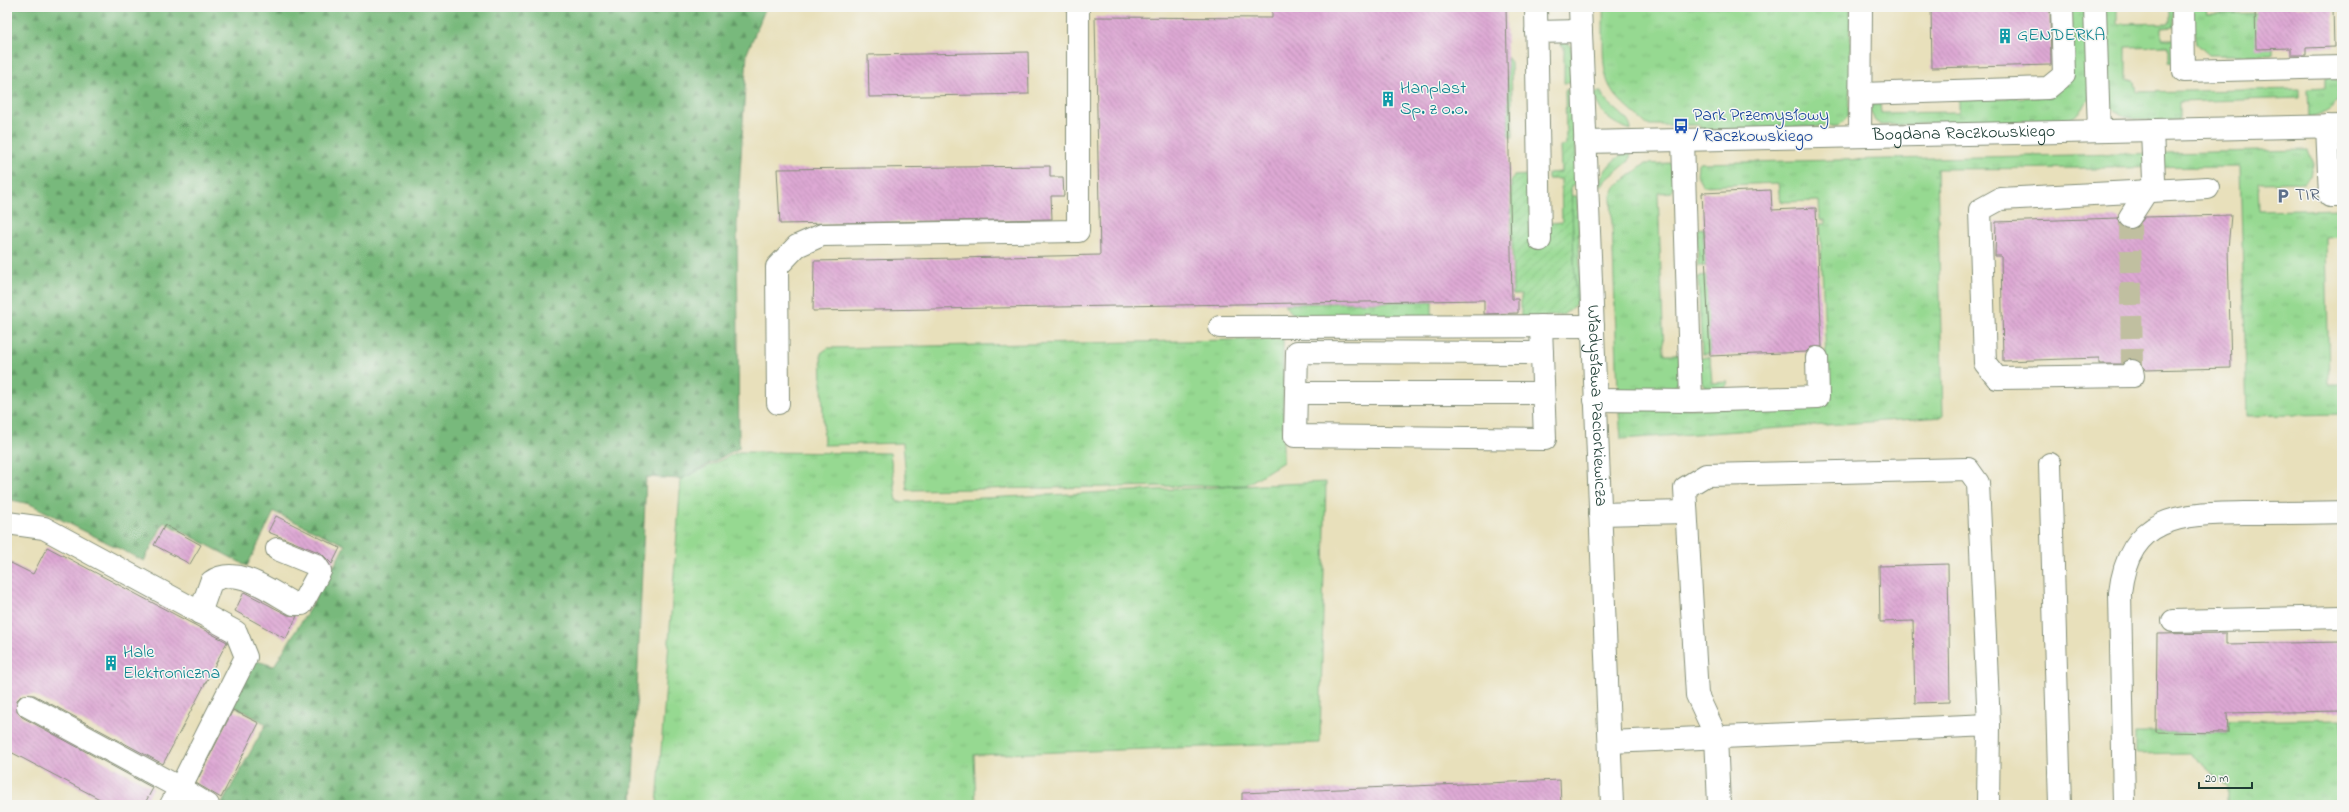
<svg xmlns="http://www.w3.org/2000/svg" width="2349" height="812" font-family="'Indie Flower',sans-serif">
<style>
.grass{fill:url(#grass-tufts);stroke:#5a8b62}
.forest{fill:url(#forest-firs);stroke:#4c7b58}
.garden{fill:url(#garden-furrows);stroke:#5a8b62}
.building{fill:url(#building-back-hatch)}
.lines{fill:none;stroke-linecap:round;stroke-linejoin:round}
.minor-tunnel{stroke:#c0bfa0;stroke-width:22;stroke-dasharray:22 11;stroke-linecap:butt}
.minor-casing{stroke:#848e78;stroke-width:24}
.minor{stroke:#fff;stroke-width:22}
.labels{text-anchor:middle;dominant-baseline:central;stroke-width:3;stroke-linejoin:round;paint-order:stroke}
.culture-label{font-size:18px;fill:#0d838f;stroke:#f6f6f2;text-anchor:start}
.transit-label{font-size:18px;fill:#164399;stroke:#f6f6f2;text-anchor:start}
.street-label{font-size:18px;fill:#1f3d34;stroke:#f6f6f2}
.service-label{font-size:18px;fill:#4e5e75;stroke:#f6f6f2;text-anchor:start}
</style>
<defs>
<pattern id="grass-tufts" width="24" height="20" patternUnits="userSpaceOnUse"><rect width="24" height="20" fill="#96d991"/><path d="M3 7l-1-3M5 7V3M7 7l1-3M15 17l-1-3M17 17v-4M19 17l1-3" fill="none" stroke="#81bb7e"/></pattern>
<pattern id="forest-firs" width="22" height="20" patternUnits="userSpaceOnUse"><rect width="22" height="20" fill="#78b97b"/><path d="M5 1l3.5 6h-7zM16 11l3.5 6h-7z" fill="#629866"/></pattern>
<pattern id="garden-furrows" width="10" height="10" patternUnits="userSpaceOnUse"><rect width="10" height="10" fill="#96d991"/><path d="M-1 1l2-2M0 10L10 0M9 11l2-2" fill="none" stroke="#81bb7e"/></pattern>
<pattern id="building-back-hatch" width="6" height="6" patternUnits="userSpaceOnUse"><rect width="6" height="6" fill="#dea9d4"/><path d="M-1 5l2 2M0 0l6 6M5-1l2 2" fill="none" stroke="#b38bad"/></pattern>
</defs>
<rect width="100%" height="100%" fill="#f6f6f2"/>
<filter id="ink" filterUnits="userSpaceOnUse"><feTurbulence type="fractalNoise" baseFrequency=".025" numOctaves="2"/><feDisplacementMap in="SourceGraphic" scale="8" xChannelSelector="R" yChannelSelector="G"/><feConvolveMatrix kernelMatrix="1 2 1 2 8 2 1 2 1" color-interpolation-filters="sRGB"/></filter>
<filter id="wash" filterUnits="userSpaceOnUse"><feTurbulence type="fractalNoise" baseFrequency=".012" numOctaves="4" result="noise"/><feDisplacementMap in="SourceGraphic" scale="16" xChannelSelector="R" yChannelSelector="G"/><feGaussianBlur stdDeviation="0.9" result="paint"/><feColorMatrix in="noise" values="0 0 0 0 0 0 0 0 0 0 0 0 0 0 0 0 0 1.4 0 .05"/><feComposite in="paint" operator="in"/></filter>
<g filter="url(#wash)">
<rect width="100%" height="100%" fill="#e8e0bb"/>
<g class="grass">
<path d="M1603,7H1850L1851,61L1848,117L1839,126L1700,130V125H1647C1636,114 1618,102 1610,87C1600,69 1604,29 1603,7Z"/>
<polygon points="2070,7 2091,7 2089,99 2079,113 2069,120 1881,125 1875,121 1870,110 1874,102 1880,102 1881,113 1959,112 1959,99 2051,97"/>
<path d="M2100,7H2117V24L2170,23V7H2174V27L2162,28V39H2174V63L2169,62V46L2126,47V79L2135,82L2137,92L2300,89V98L2179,102V120C2151,120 2121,126 2105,98Z"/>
<polygon points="2190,7 2207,7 2208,14 2257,13 2272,49 2272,55 2209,55 2197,44 2195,30 2190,30"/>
<polygon points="1561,38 1571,46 1573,83 1564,83 1564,47 1561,45"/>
<polygon points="1507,57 1511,62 1513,137 1509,137"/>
<path d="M2332,76L2340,83C2347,102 2323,115 2309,117L2308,89L2325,88V78Z"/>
<path d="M1601,92C1607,107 1630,115 1631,130C1609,122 1601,115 1593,93Z"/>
<polygon points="2307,150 2313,164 2311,176 2304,182 2258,183 2259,211 2342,209 2342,237 2326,238 2329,384 2342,384 2342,414 2247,416 2240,167 1937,169 1943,417 1621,439 1619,411 1828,404 1820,224 1825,224 1825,220 1820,220 1819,201 1780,202 1778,183 1703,186 1697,175 1698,163"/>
<path d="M1631,152L1629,161L1605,181L1603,185L1599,184C1604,169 1615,155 1631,152Z"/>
<polygon points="1673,163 1675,175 1672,192 1658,193 1664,354 1679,354 1680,379 1672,391 1618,391 1611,196 1615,187 1645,164"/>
<polygon points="1571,196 1577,196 1581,293 1576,304"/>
<polygon points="1703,228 1706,266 1698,266 1697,229"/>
<polygon points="1707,276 1710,354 1702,354 1698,277"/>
<polygon points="1432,301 1432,318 1308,317 1292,313 1284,304"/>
<polygon points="1283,339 1283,462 1246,485 907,490 903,443 824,445 821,353 828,348"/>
<path d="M1710,357L1712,383L1728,382C1726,395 1705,392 1701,381C1698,375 1697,366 1696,358Z"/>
<polygon points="738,452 890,453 897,502 1326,482 1320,743 974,755 976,805 657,805 681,479"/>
<polygon points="2342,719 2342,805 2228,805 2228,787 2189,753 2136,754 2136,732 2228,733 2228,721"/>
</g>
<polygon class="forest" points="7,7 766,7 747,53 737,225 739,448 681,479 646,477 632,805 221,805 266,724 229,703 253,660 274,666 311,606 329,571 335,564 345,545 274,512 247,566 164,522 144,561 30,504 7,499"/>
<polygon class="garden" points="1565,90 1568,90 1568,94 1574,94 1577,185 1571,186 1576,304 1563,315 1521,319 1521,295 1513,295 1511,181 1514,176 1528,175 1548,223 1562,222 1561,179 1548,179 1548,173 1561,172 1560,146 1566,145"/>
<g id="blocks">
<g class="building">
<polygon points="1272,7 1506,7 1512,299 1518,299 1518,313 1484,314 1484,300 813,311 814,261 1100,255 1095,17 1272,18"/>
<polygon points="1931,7 2050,7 2051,65 1932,68"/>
<polygon points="2255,7 2333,7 2334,47 2306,48 2306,55 2291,55 2291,48 2256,49"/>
<polygon points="1028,52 1029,94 869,97 868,55"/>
<polygon points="1050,166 1050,177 1063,177 1064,196 1051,196 1052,219 780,224 777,169"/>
<polygon points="1771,190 1772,210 1816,208 1822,347 1811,347 1806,352 1710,356 1702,193"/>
<polygon points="2231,215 2228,249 2231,368 2145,370 2141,362 2130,359 2122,364 2099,364 2099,358 2003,361 2001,256 1995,256 1996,222 2118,218 2123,227 2130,229 2136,228 2145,217"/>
<polygon points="276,516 340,548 332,564 321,553 268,532"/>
<polygon points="165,525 201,545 190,564 154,545"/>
<polygon points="47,547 227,642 163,764 34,695 22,695 17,700 17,712 22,717 153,788 144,805 111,805 7,750 7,561 33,574"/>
<polygon points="1948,564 1950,702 1915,703 1913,621 1880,622 1879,566"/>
<polygon points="244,592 288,615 297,616 286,639 235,611"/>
<polygon points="2226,633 2226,644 2342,642 2342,711 2227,713 2228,733 2156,732 2157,634"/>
<polygon points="233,710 259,723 221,798 196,783"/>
<polygon points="1560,780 1561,805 1242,805 1242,793"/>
</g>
</g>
</g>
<g filter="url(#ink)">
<use href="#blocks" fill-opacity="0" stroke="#848e78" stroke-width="1"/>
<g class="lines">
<polyline class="minor-tunnel" points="2130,217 2132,371"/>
<g class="minor-casing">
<g id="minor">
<polyline points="1536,7 1540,240"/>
<path id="s1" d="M1580,7L1612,805"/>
<polyline points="2095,7 2099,131"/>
<polyline points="2183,7 2184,71 2342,67"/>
<polyline points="1536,32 1581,31"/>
<polyline points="1861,94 2048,88 2064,75 2062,7"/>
<polyline points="2327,126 2330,196 2342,196"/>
<polyline points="1860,136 1861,7"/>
<polyline points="1683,140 1691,401"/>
<path id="s2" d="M1585,142L2342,126"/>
<polyline points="2130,217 2154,180 2152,130"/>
<polyline points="1541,326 1545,439 1295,436 1296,393 1543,393"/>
<polyline points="1220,327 1593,326"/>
<polyline points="2132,371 2133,376 1997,378 1985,363 1980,210 2000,199 2208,188"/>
<polyline points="1296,393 1297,352 1542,353"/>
<polyline points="1595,400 1691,401 1818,397 1817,358"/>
<polyline points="778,403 777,267 797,246 822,235 1078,231 1078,7"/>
<polyline points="2050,464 2060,805"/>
<polyline points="1600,514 1686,512"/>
<polyline points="7,523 44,528 236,632 246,657 180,788 28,706"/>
<path d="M200,613L211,582C237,564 271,592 294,604H302L320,571L316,565L277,549"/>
<polyline points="2173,621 2342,617"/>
<polyline points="1610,742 1989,725 1988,805"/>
<polyline points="171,805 180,788 208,805"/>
<polyline points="1719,805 1716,736 1697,695 1685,488 1706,475 1968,469 1978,483 1989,725"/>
<path d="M2124,805L2120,593C2129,513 2183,514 2248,513C2279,513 2311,513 2342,512"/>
</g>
</g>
<use href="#minor" class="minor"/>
</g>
</g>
<defs>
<g id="building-bare" transform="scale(1.2)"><path d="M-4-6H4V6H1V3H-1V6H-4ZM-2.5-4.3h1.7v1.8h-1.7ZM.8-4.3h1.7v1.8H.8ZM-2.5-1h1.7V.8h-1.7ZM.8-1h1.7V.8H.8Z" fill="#0f9aa8" stroke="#f6f6f2" stroke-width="2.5" paint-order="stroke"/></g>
<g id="bus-bare" transform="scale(1.2)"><path d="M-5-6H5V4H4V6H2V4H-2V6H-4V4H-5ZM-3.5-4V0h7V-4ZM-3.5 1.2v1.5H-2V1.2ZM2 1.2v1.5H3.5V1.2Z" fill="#1a4fb4" stroke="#f6f6f2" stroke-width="2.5" paint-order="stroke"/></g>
<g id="parking-bare" transform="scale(1.2)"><path d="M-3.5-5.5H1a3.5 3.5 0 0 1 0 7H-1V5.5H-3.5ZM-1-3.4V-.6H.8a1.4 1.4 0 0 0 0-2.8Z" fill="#5c6f8a" stroke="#f6f6f2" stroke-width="2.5" paint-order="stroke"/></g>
</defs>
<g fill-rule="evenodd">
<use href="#building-bare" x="2005" y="36"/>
<use href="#building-bare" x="1388" y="99"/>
<use href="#bus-bare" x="1681" y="126"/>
<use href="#parking-bare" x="2283" y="196"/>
<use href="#building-bare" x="111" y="663"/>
</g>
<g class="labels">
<g class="culture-label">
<text x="2017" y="36">GENDERKA</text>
<text x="1400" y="89">Hanplast<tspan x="1400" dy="21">Sp. z o.o.</tspan></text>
<text x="123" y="653">Hale<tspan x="123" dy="21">Elektroniczna</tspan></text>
</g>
<g class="transit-label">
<text x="1693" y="116">Park Przemysłowy<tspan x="1693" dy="21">/ Raczkowskiego</tspan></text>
</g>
<g class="street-label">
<text stroke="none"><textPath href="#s2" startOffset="379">Bogdana Raczkowskiego</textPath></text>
<text stroke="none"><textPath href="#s1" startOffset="399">Władysława Paciorkiewicza</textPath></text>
</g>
<g class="service-label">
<text x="2295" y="196">TIR</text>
</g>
</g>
<rect width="2349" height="812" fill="none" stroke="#f6f6f2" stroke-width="24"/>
<path d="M2199 782v6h53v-6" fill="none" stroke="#1f3d34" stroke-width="2"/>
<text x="2205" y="782" font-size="12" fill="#1f3d34" stroke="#f6f6f2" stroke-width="3" paint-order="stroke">20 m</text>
</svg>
